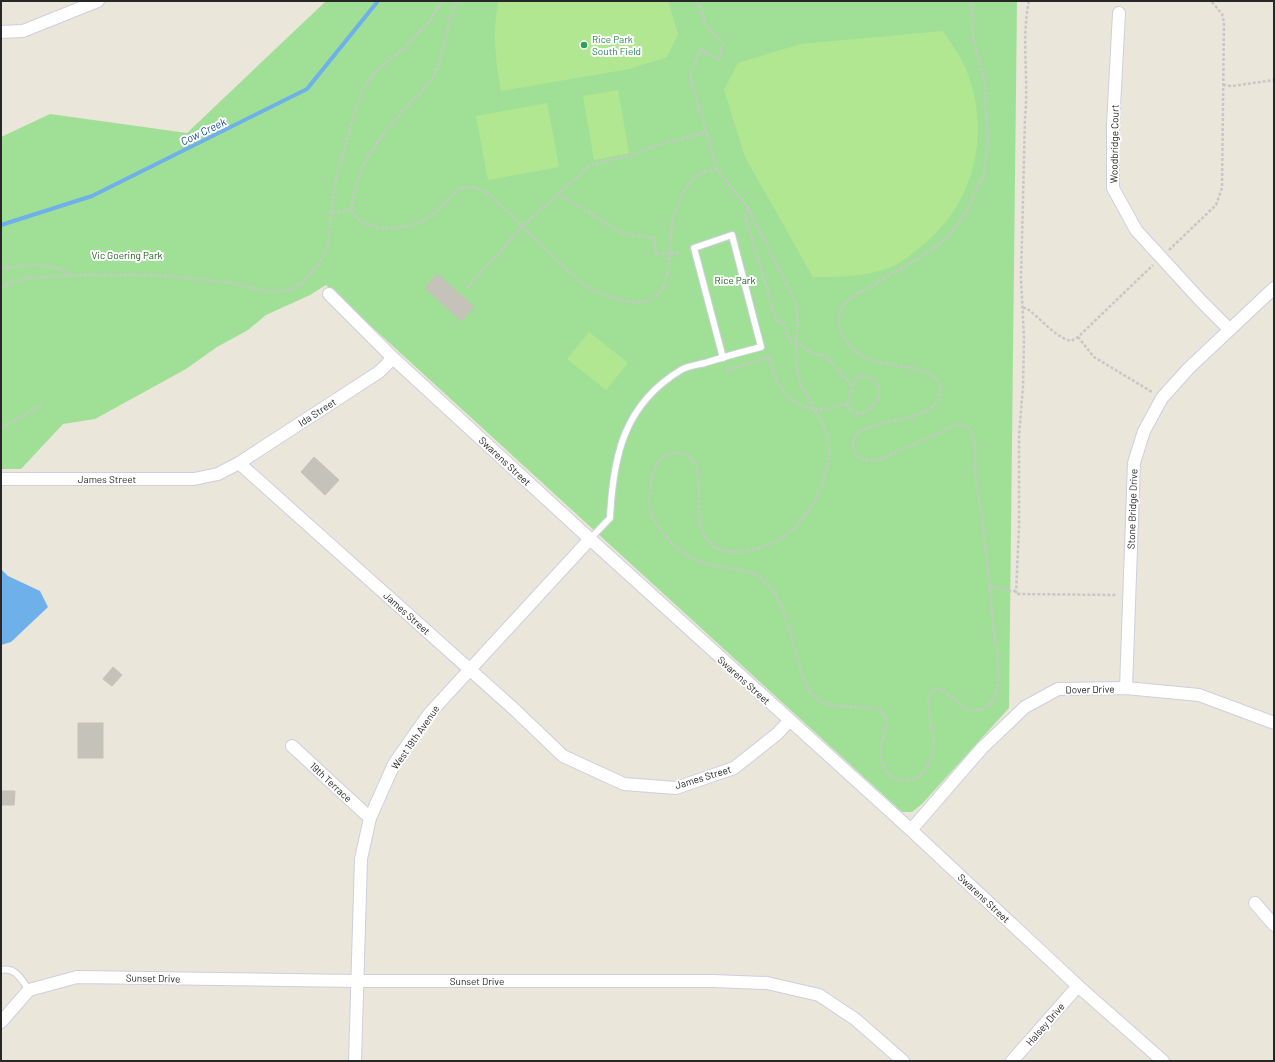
<svg xmlns="http://www.w3.org/2000/svg" width="1275" height="1062" font-family="Barlow,sans-serif">
<style>
.green{fill:#a0e096}
.pitch{fill:#b2e791}
.water{fill:#6db0ea}
.lines{fill:none;stroke-linecap:round;stroke-linejoin:round}
.stream{stroke:#6db0ea;stroke-width:4}
.building{fill:#c5c2b9;stroke:#c5c2b3}
.service-casing{stroke:#cecee0;stroke-width:8}
.minor-casing{stroke:#cecee0;stroke-width:14}
.path{stroke:#c7c7c7;stroke-width:2.5;stroke-dasharray:3 2;stroke-linecap:butt}
.service{stroke:#fff;stroke-width:6}
.minor{stroke:#fff;stroke-width:12}
.leisure-dot{fill:#2e9e5b;stroke:#fff;stroke-width:1.5}
.labels{text-anchor:middle;dominant-baseline:central;stroke-width:4;stroke-linejoin:round;paint-order:stroke}
.leisure-label{font-size:10px;fill:#27864d;stroke:#fff;text-anchor:start}
.street-label{font-size:10px;fill:#272727;stroke:#fff}
.park-label{font-size:10px;fill:#1b611b;stroke:#fff}
.water-label{font-size:11px;font-style:italic;fill:#104c92;stroke:#fff}
</style>
<rect width="100%" height="100%" fill="#eae6d9"/>
<polygon class="green" points="326,1 1017,1 1009,708 922,804 912,812 902,812 326,285 310,295 266,315 248,330 217,347 186,369 95,419 63,424 21,469 1,469 1,137 50,114 187,133"/>
<g class="pitch">
<path d="M499,1H668L678,34L667,57L629,69L501,91C496,61 491,30 499,1Z"/>
<path d="M943,31C950,42 959,54 965,67C991,128 977,200 925,243C915,251 903,262 891,267C867,277 838,277 813,277L745,157L724,90L738,63L801,44Z"/>
<polygon points="618,90 629,153 594,160 583,96"/>
<polygon points="547,103 559,167 488,180 476,116"/>
<polygon points="589,332 628,363 606,390 567,359"/>
</g>
<polygon class="water" points="1,569 8,576 40,591 48,607 11,642 1,645"/>
<g class="lines">
<polyline class="stream" points="1,225 92,196 307,89 378,1"/>
</g>
<g class="building">
<polygon points="437,274 474,307 461,321 425,288"/>
<polygon points="314,457 339,480 325,495 301,472"/>
<polygon points="113,667 122,675 112,686 103,679"/>
<rect x="78" y="723" width="25" height="35"/>
<polygon points="2,791 15,791 14,805 2,805"/>
</g>
<g class="lines">
<g class="service-casing">
<g id="service">
<path d="M590,539L610,518C613,456 624,404 681,370C688,366 697,365 705,363C723,357 742,352 761,347L732,235L694,248L723,358"/>
<path d="M1,970C16,967 21,979 29,990"/>
</g>
</g>
<g class="minor-casing">
<g id="minor">
<polyline points="1119,13 1113,125 1113,188 1136,230 1201,301 1229,329"/>
<polyline points="1,32 23,31 98,1"/>
<polyline points="329,294 393,358 590,539 911,830 1078,986 1163,1061"/>
<polyline points="239,463 515,710 563,756 624,784 676,788 734,768 777,734 789,721"/>
<polyline points="1,479 194,479 218,474 239,463 379,372 393,358"/>
<polyline points="1126,688 1134,463 1144,431 1162,398 1189,368 1274,288"/>
<polyline points="292,746 370,818"/>
<polyline points="911,830 982,748 1025,707 1058,689 1126,688 1199,695 1274,723"/>
<polyline points="1255,903 1274,925"/>
<polyline points="1,1022 29,990 77,977 356,981 713,981 767,983 819,995 855,1019 903,1061"/>
<polyline points="355,1061 361,859 370,818 394,764 429,714 590,539"/>
<polyline points="1012,1061 1078,986"/>
</g>
</g>
<g class="path">
<path d="M457,1C445,25 446,53 433,77C426,89 412,100 403,111C385,131 368,152 359,177C355,187 353,199 351,210C357,221 368,226 381,228C402,230 424,223 440,208C447,201 456,188 466,187C476,186 484,192 492,197C513,217 534,238 555,258C566,268 577,280 590,288C604,295 618,300 633,302C676,306 668,251 672,223C674,210 681,195 689,185C693,180 696,175 702,172C707,171 712,170 717,169"/>
<path d="M697,1L707,26L723,44L719,59L700,50L690,75L693,87L717,169L748,208L795,301C800,324 794,346 797,369C801,397 822,414 828,439C834,466 814,510 794,528C781,542 755,552 736,552C667,550 725,456 678,453C672,452 666,454 662,458C653,466 651,482 649,494C646,522 675,552 700,562C721,570 745,565 764,581C794,605 794,685 818,700C836,711 861,704 880,710L887,720C886,734 878,746 881,759C887,792 927,785 932,755C935,737 929,718 928,700C935,673 956,705 967,709C971,711 977,710 982,709C988,707 993,703 995,697C1002,679 996,644 993,625C990,592 987,560 983,528C981,509 977,490 975,471C974,456 978,443 970,429L958,424L879,460C858,464 846,451 858,432C877,421 902,422 922,413C931,409 938,403 940,394C945,370 910,368 894,365C885,364 876,361 867,359C844,346 826,319 850,298L916,260L938,245L953,231L965,214L984,174L988,143L985,84L973,38L971,1"/>
<path d="M1029,1C1021,38 1029,80 1025,118L1021,278L1024,338L1023,386L1019,436V527L1016,594L1117,595"/>
<polyline points="1223,85 1232,86 1274,80"/>
<polyline points="558,194 624,234 655,238 655,254 679,253"/>
<polyline points="748,209 745,215 777,323 780,322 784,324 791,342 800,345 812,353 826,356 852,386"/>
<polyline points="332,213 351,210"/>
<polyline points="1169,250 1216,205 1222,188 1224,22 1222,14 1211,1"/>
<path d="M1,269C26,264 49,261 71,275H157L236,283L260,290L274,292L289,290L303,283L322,259L328,244L335,182L357,104L367,83L376,71L403,49L429,22L442,1"/>
<polyline points="1,287 22,279 71,275"/>
<polyline points="467,288 525,224 589,166 606,161 638,154 641,150 706,132"/>
<path d="M1023,308H1026C1041,318 1053,336 1071,341L1078,337L1153,265"/>
<polyline points="1078,337 1094,357 1152,392"/>
<path d="M726,370L769,357C777,388 789,411 825,409C833,408 840,404 847,404"/>
<path d="M860,376C887,373 883,410 859,414L851,412L847,405L853,384Z"/>
<polyline points="1,428 42,405"/>
<path d="M989,586C999,586 1004,592 1016,591"/>
</g>
<use href="#service" class="service"/>
<use href="#minor" class="minor"/>
</g>
<circle class="leisure-dot" cx="584" cy="45" r="4"/>
<g class="labels">
<g class="leisure-label">
<text x="592" y="39">Rice Park<tspan x="592" dy="12">South Field</tspan></text>
</g>
<g class="street-label">
<text transform="translate(1114 144) rotate(-89)">Woodbridge Court</text>
<text transform="translate(317 412) rotate(-33)">Ida Street</text>
<text transform="translate(505 461) rotate(43)">Swarens Street</text>
<text x="107" y="479">James Street</text>
<text transform="translate(1132 509) rotate(-88)">Stone Bridge Drive</text>
<text transform="translate(407 613) rotate(42)">James Street</text>
<text transform="translate(744 680) rotate(42)">Swarens Street</text>
<text transform="translate(1090 689) rotate(-1)">Dover Drive</text>
<text transform="translate(415 737) rotate(-55)">West 19th Avenue</text>
<text transform="translate(703 777) rotate(-17)">James Street</text>
<text transform="translate(331 782) rotate(43)">19th Terrace</text>
<text transform="translate(984 898) rotate(43)">Swarens Street</text>
<text transform="translate(153 978) rotate(1)">Sunset Drive</text>
<text x="477" y="981">Sunset Drive</text>
<text transform="translate(1045 1024) rotate(-49)">Halsey Drive</text>
</g>
<g class="park-label">
<text x="127" y="255">Vic Goering Park</text>
<text x="735" y="280">Rice Park</text>
</g>
<g class="water-label">
<text transform="translate(203 131) rotate(-26)">Cow Creek</text>
</g>
</g>
<rect width="1275" height="1062" fill="none" stroke="#272727" stroke-width="4"/>
</svg>
